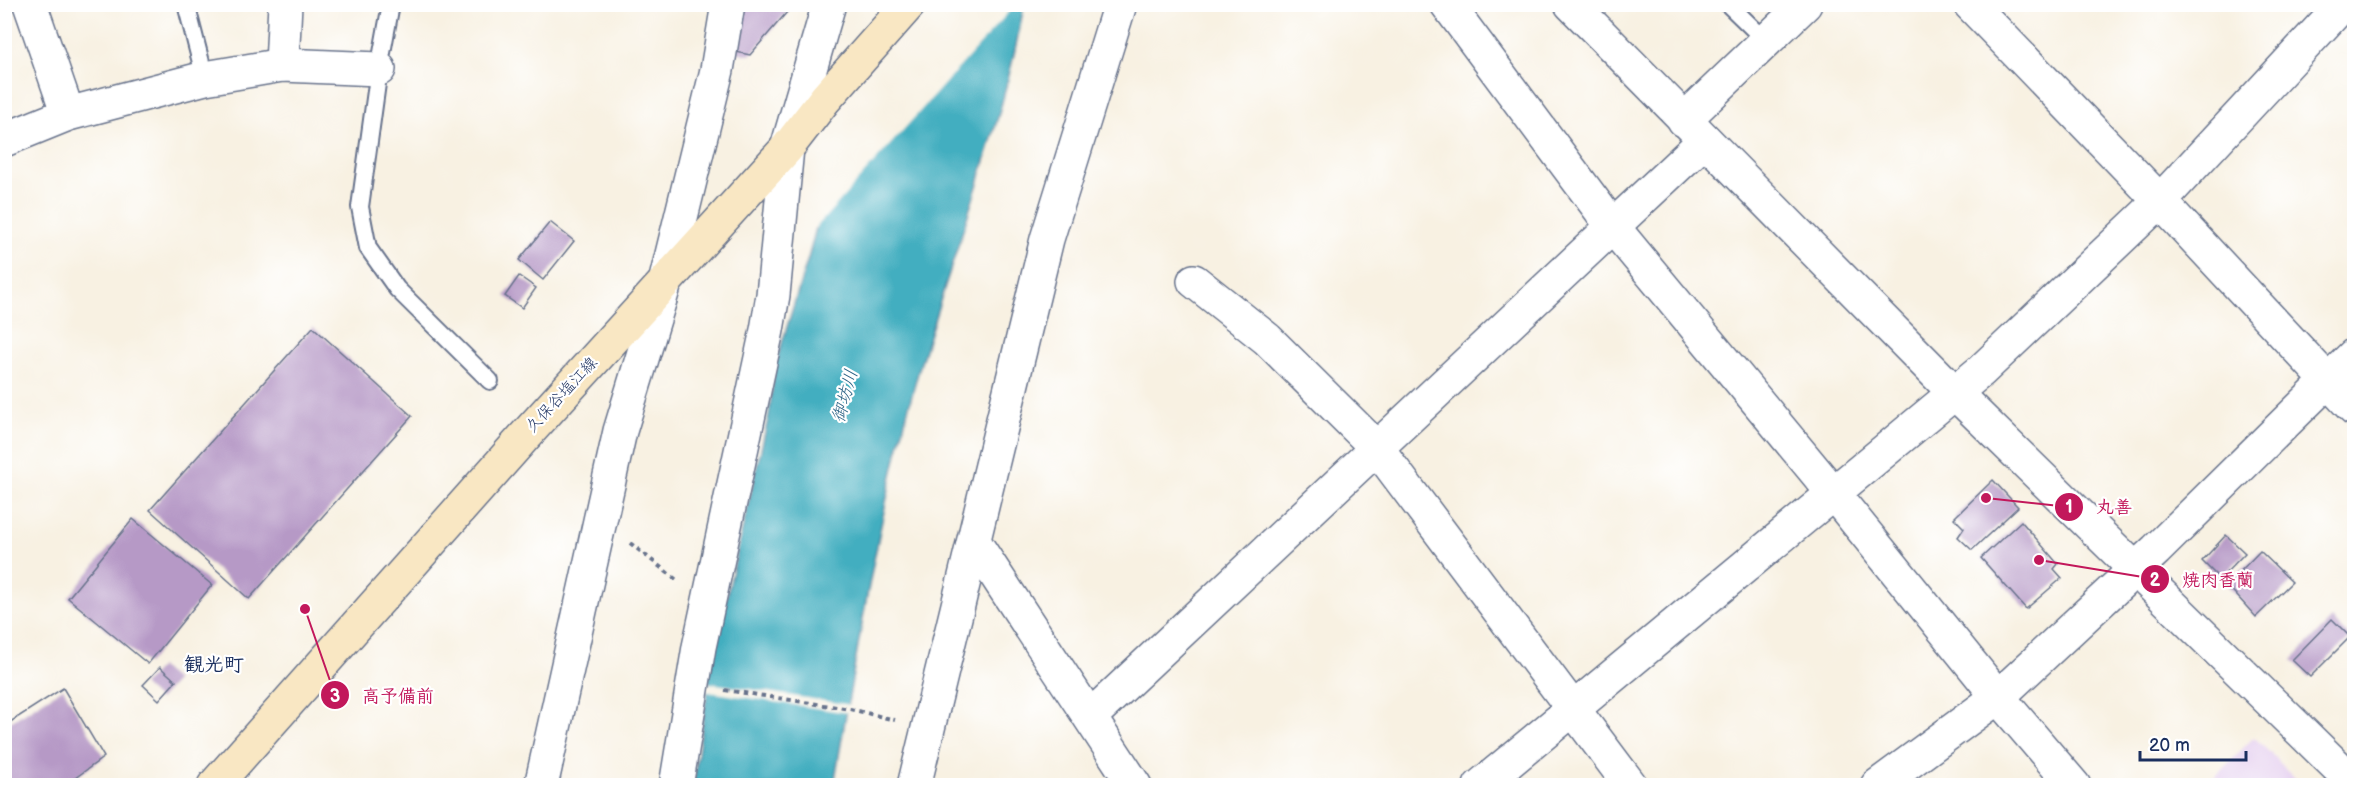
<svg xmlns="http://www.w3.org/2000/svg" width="2359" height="790" font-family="'Balsamiq Sans','Klee One',sans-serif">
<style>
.built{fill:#e6d2f0}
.water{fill:#42aec0;stroke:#2e6e8f;stroke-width:1.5}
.pier{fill:#f8f1e2}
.building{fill:#b699c6}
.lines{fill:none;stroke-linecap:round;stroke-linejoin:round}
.service-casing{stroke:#68738c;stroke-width:20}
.minor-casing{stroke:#68738c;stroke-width:36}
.tertiary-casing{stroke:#68738c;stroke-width:36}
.secondary-casing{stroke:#68738c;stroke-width:36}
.path{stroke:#68738c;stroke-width:4;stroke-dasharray:4.5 4.5;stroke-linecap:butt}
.service{stroke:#fff;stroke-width:16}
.minor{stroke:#fff;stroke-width:33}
.tertiary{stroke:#fff;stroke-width:33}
.secondary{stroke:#f9e7c3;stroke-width:33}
.labels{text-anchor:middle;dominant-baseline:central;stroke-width:4.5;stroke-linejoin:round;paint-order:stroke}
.street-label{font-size:16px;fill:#1b2f5e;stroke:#fff}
.water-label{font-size:18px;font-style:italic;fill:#2b6285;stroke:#fff}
.quarter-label{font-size:20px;font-weight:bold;fill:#1b2f5e;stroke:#fff}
.leader{fill:none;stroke:#c2185b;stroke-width:2}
.callout-dot{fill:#c2185b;stroke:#fff;stroke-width:2}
.mark-label{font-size:18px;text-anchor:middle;font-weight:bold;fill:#fff}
.callout-label{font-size:18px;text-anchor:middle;font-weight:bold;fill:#c2185b;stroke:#fff;stroke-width:4.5;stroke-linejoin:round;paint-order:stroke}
</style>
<rect width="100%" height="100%" fill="#fff"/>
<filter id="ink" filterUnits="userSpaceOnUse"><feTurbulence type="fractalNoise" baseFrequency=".0167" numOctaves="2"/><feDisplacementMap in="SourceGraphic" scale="12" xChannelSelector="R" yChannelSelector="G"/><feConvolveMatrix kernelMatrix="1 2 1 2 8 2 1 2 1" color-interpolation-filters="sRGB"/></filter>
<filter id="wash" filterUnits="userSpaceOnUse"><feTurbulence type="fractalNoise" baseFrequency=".008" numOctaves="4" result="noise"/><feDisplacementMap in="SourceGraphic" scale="24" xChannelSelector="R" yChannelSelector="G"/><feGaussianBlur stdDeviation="1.35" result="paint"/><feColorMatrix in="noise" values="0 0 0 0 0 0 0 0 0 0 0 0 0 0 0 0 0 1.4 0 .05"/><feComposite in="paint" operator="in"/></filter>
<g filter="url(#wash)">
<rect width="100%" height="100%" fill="#f8f1e2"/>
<polygon class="built" points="2254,737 2302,785 2207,785"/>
<path class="water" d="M874,5H1024C1002,131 951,257 916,380C879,513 857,650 834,785L693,786L712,660L769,415L775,366L809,255Z"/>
<g class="pier">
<polygon points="871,4 1015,5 811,233"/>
<polygon points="703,682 851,705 849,713 702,691"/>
</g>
<g id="blocks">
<g class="building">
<polygon points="745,4 794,4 750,55 736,52"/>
<polygon points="550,222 574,241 543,280 519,260"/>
<polygon points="519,276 536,288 522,308 505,296"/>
<polygon points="313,327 412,416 249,599 150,510"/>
<polygon points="1993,480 2018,507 1972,550 1958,537 1964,528 1954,518"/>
<polygon points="133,519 212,585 148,664 68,598"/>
<polygon points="2021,521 2058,564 2054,569 2062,578 2026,609 1981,558"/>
<polygon points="2226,535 2245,553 2220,579 2202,561"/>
<polygon points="2260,551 2292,582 2256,617 2227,585"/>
<polygon points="2332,619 2350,637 2310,677 2292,660"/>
<polygon points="160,667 176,681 159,700 143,685"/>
<polygon points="63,688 104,757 64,786 4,786 4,748 9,745 4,738 4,726"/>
</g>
</g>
</g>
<g filter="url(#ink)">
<use href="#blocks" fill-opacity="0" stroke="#68738c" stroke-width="1.5"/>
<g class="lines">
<g class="service-casing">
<g id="service">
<polyline points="186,4 205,78"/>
<polyline points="391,4 379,69 360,207 368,248 397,289 490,381"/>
<polyline points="1728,4 1767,42"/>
</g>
</g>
<g class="minor-casing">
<g id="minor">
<polyline points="30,4 68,114"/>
<polyline points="1447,4 1613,227 1834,494 1998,697 2074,786"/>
<polyline points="1970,4 2160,201 2354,409"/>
<polyline points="282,65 285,4"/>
<polyline points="1684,120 1805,4"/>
<polyline points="4,140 68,114 205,78 282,65 379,69"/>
<polyline points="1194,281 1267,339 1377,448 1631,786"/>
<polyline points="975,543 1135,786"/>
<polyline points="1091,716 1705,140"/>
<polyline points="541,786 620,431 665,283 717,70 728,4"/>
<polyline points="676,786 699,647 767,330 773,295 787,148 829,4"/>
<polyline points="914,786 1047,239 1120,4"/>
<polyline points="1480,786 1981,371 2160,201 2343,4"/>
<polyline points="1877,786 1998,697 2156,550 2354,355"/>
</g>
</g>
<g class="tertiary-casing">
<polyline id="tertiary" points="1571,4 1955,393 2354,783"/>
</g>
<g class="secondary-casing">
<polyline id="secondary" points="214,786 524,437 787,148 825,99 909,4"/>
</g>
<g class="path">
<polyline points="630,543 678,581"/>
<polyline points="725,690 850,709 895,720"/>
</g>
<use href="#service" class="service"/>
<use href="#minor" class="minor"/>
<use href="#tertiary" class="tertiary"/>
<use href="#secondary" class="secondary"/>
</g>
</g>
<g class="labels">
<g class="street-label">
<text transform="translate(562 395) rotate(-47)">久保谷塩江線</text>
</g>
<g class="water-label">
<text transform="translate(845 396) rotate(-75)">御坊川</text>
</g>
<g class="quarter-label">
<text x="214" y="665">観光町</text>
</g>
</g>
<path class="leader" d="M1986 498L2069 507M2039 560L2155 579M305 609L335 695"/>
<g class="callout-dot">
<circle cx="1986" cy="498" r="6"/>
<circle cx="2039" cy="560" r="6"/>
<circle cx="305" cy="609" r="6"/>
<circle cx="2069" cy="507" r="15"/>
<circle cx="2155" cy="579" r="15"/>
<circle cx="335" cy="695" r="15"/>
</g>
<g class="mark-label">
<text x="2069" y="513">1</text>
<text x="2155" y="586">2</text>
<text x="335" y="702">3</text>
</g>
<g class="callout-label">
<text x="2114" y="513">丸善</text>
<text x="2218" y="586">焼肉香蘭</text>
<text x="398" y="702">高予備前</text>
</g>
<rect width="2359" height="790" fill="none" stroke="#fff" stroke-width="24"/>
<path d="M2140 751v9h106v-9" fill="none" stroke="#1b2f5e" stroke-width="3"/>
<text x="2149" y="751" font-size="18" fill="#1b2f5e" stroke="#ffffff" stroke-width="4.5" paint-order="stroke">20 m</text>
</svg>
